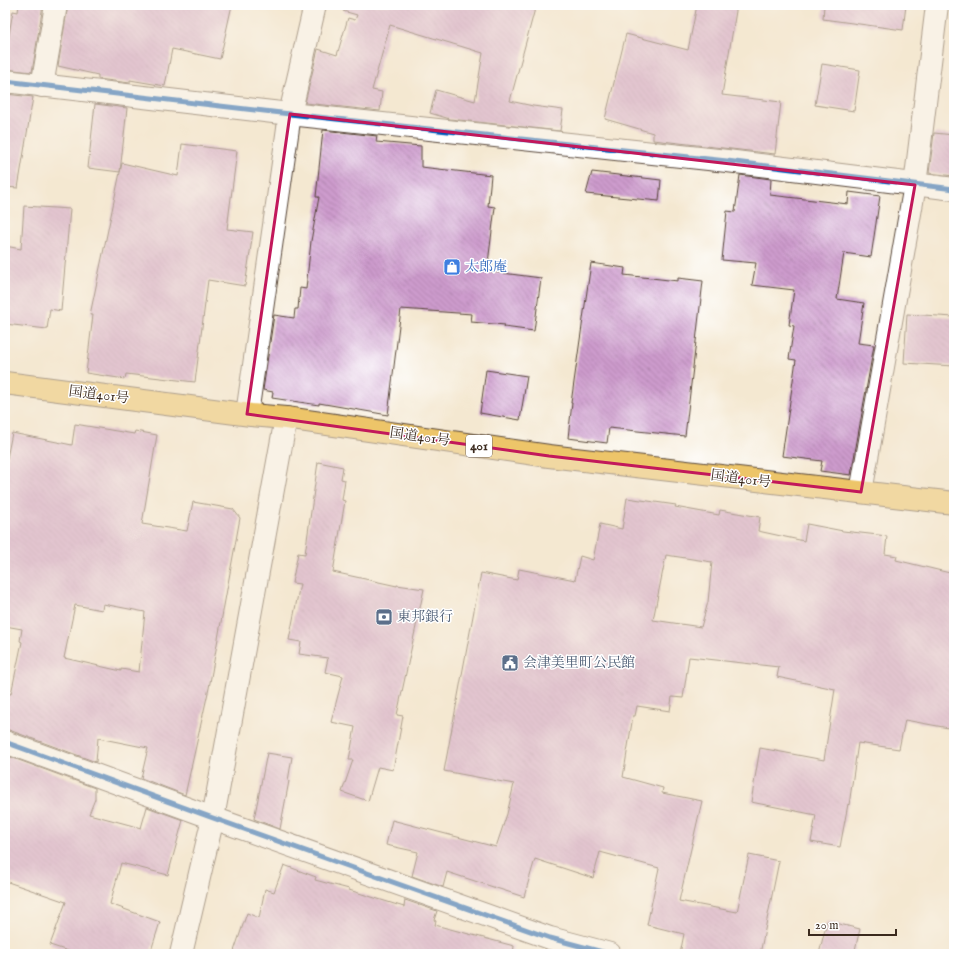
<svg xmlns="http://www.w3.org/2000/svg" width="959" height="959" font-family="'IM FELL English','Noto Serif JP',serif">
<style>
.building{fill:url(#building-back-hatch);fill-rule:evenodd}
.lines{fill:none;stroke-linecap:round;stroke-linejoin:round}
.minor-casing{stroke:#574639;stroke-width:24}
.tertiary-casing{stroke:#574639;stroke-width:24}
.trunk-casing{stroke:#574639;stroke-width:24}
.minor{stroke:#fff;stroke-width:22}
.tertiary{stroke:#fff;stroke-width:22}
.trunk{stroke:#edc569;stroke-width:22}
.cycleway-casing{stroke:#fff;stroke-width:8}
.cycleway{stroke:#0057b8;stroke-width:5}
.marked{fill:none;stroke:#c2185b;stroke-width:3;stroke-linejoin:round}
.labels{text-anchor:middle;dominant-baseline:central;stroke-width:3;stroke-linejoin:round;paint-order:stroke}
.shield{fill:#fff;stroke:#766a62;stroke-width:1}
.shield-label{font-size:13px;font-weight:bold;fill:#3b2a1e}
.shop-label{font-size:14px;fill:#366cbe;stroke:#fff;text-anchor:start}
.street-label{font-size:14px;fill:#3b2a1e;stroke:#fff}
.service-label{font-size:14px;fill:#4e5e75;stroke:#fff;text-anchor:start}
</style>
<defs>
<pattern id="building-back-hatch" width="6" height="6" patternUnits="userSpaceOnUse"><rect width="6" height="6" fill="#cd9bcd"/><path d="M-1 5l2 2M0 0l6 6M5-1l2 2" fill="none" stroke="#a87fa6"/></pattern>
</defs>
<rect width="100%" height="100%" fill="#fff"/>
<filter id="ink" filterUnits="userSpaceOnUse"><feTurbulence type="fractalNoise" baseFrequency=".025" numOctaves="2"/><feDisplacementMap in="SourceGraphic" scale="8" xChannelSelector="R" yChannelSelector="G"/><feConvolveMatrix kernelMatrix="1 2 1 2 8 2 1 2 1" color-interpolation-filters="sRGB"/></filter>
<filter id="wash" filterUnits="userSpaceOnUse"><feTurbulence type="fractalNoise" baseFrequency=".012" numOctaves="4" result="noise"/><feDisplacementMap in="SourceGraphic" scale="16" xChannelSelector="R" yChannelSelector="G"/><feGaussianBlur stdDeviation="0.9" result="paint"/><feColorMatrix in="noise" values="0 0 0 0 0 0 0 0 0 0 0 0 0 0 0 0 0 1.4 0 .05"/><feComposite in="paint" operator="in"/></filter>
<g filter="url(#wash)">
<rect width="100%" height="100%" fill="#f4e8d1"/>
<g id="blocks">
<g class="building">
<polygon points="19,5 43,5 32,72 5,69 5,58 13,11 18,12"/>
<polygon points="68,5 232,5 220,59 172,49 165,86 130,80 130,83 98,79 98,75 58,66"/>
<polygon points="344,5 536,5 510,101 533,106 563,110 560,131 450,119 430,113 436,90 475,101 483,53 390,25 372,90 382,92 380,111 305,103 318,49 337,55 348,18 355,20 357,15 343,11"/>
<polygon points="697,5 737,5 722,95 781,102 775,154 653,140 653,133 605,119 626,34 688,50"/>
<polygon points="824,5 906,5 903,30 823,19"/>
<polygon points="822,64 860,70 854,111 815,105"/>
<polygon points="5,94 33,97 18,188 5,187"/>
<polygon points="95,104 127,108 120,172 88,168"/>
<polygon points="323,130 377,136 376,142 421,146 421,167 491,175 488,206 495,207 487,271 541,278 534,331 504,327 505,325 471,322 472,314 401,309 388,415 319,403 319,405 272,398 273,392 263,390 274,315 294,318 295,309 298,309 300,288 306,289 311,241 319,197 316,197"/>
<polygon points="934,133 954,135 954,176 929,173"/>
<polygon points="182,144 237,151 227,229 253,232 245,286 208,280 195,382 126,374 125,379 86,373 93,315 90,315 122,163 178,176"/>
<polygon points="592,172 661,180 659,201 586,194"/>
<polygon points="740,175 771,179 770,195 848,204 849,192 880,196 871,257 844,253 837,299 864,303 858,343 874,345 851,475 820,471 822,461 782,456 796,360 789,359 794,326 789,325 794,290 752,285 756,263 722,260 727,211 735,212"/>
<polygon points="24,206 70,209 61,311 50,309 47,329 5,324 5,246 21,249"/>
<polygon points="591,263 625,268 624,275 678,281 678,278 703,281 685,436 609,428 607,443 568,438 572,403 571,403"/>
<polygon points="907,314 954,317 954,366 904,363"/>
<polygon points="486,370 527,376 520,420 480,413"/>
<path d="M75,424L134,434L135,431L157,435L142,524L187,531L193,502L233,509L240,518L209,688L185,795L141,778L148,748L98,738L96,762L9,730H5V693L11,694L22,642L20,641L22,629L5,626V468L12,433L72,445ZM103,604L145,612L139,672L121,669V671L64,658L75,605L102,610Z"/>
<polygon points="318,462 343,467 341,479 345,480 342,500 345,501 333,572 397,586 397,585 424,589 397,715 403,716 393,770 378,767 368,801 342,792 353,760 349,760 355,727 331,722 343,676 325,672 328,658 299,654 301,642 289,640 300,584 292,583 298,553 305,554"/>
<path d="M627,498L676,505L675,507L719,515L720,510L760,517L758,531L804,541L807,524L843,531L887,536L885,554L897,556L896,560L954,574V729L905,720L899,749L858,743L849,805L848,804L840,847L811,842L816,815L751,802L760,748L824,760L835,689L777,677L779,667L689,657L683,698L672,697L670,711L637,706L635,716H633L623,777L663,788L662,793L702,801L679,901L737,912L749,855L779,861L760,954H680L684,934L647,925L659,868L600,852L593,878L535,859L524,897L447,872L443,887L412,876L418,852L386,845L392,820L496,847L507,814L514,784L444,771L481,573L517,580L519,569L575,580L580,556L593,560L600,524L622,529ZM666,555L712,562L708,602L701,627L653,620Z"/>
<polygon points="267,753 292,757 288,781 289,781 280,829 254,819"/>
<polygon points="5,755 95,788 95,799 89,814 141,828 147,807 183,820 168,875 121,863 110,904 160,922 150,954 77,954 50,945 66,902 5,881"/>
<polygon points="284,865 316,877 315,880 349,889 349,890 404,907 405,900 437,911 434,920 436,921 435,925 514,946 513,954 233,954 247,913 259,918 265,889 274,892"/>
<polygon points="827,921 860,929 854,954 819,954"/>
</g>
</g>
</g>
<g filter="url(#ink)">
<use href="#blocks" fill-opacity="0" stroke="#574639" stroke-width="1"/>
<g class="lines">
<g class="minor-casing">
<g id="minor">
<polyline points="5,81 290,114 727,161 954,189"/>
<polyline points="42,86 56,5"/>
<polyline points="290,114 315,5"/>
<polyline points="861,492 915,185 937,5"/>
<polyline points="5,742 213,818 550,938 610,954"/>
</g>
</g>
<g class="tertiary-casing">
<g id="tertiary">
<polyline points="247,414 290,114"/>
<polyline points="181,954 213,818 286,418"/>
</g>
</g>
<g class="trunk-casing">
<polyline id="trunk" points="5,383 251,415 286,418 549,456 954,503"/>
</g>
<use href="#minor" class="minor"/>
<use href="#tertiary" class="tertiary"/>
<use href="#trunk" class="trunk"/>
<g class="cycleway-casing">
<g id="cycleway">
<polyline points="5,81 290,114 727,161 954,189"/>
<polyline points="5,742 213,818 550,938 610,954"/>
</g>
</g>
<use href="#cycleway" class="cycleway"/>
</g>
</g>
<path d="M0 0H959V959H0ZM290,114L915,185L861,492L549,456L247,414Z" fill="#f4e8d1" fill-opacity=".55" fill-rule="evenodd"/>
<path class="marked" d="M290,114L915,185L861,492L549,456L247,414Z"/>
<defs>
<g id="shop-square" transform="scale(0.9)"><rect x="-9" y="-9" width="18" height="18" rx="4" fill="#3f7fe0" stroke="#fff"/><path d="M-5-2.5h2.3a2.7 3.5 0 0 1 5.4 0H5L5.5 6h-11ZM-1.5-2.5h3a1.5 2.3 0 0 0-3 0Z" fill="#fff"/></g>
<g id="bank-square" transform="scale(0.9)"><rect x="-9" y="-9" width="18" height="18" rx="4" fill="#5c6f8a" stroke="#fff"/><path d="M-6-4H6V4H-6ZM0-2.3a2.3 2.3 0 1 0 0 4.6a2.3 2.3 0 1 0 0-4.6Z" fill="#fff"/></g>
<g id="civic-square" transform="scale(0.9)"><rect x="-9" y="-9" width="18" height="18" rx="4" fill="#5c6f8a" stroke="#fff"/><path d="M-.6-6.5H3V-4.5H.6V-3L4-1V1h2V6H-6V1h2V-1L-.6-3ZM-1.2 2.5V6h2.4V2.5Z" fill="#fff"/></g>
</defs>
<g fill-rule="evenodd">
<use href="#shop-square" x="452" y="267"/>
<use href="#bank-square" x="384" y="617"/>
<use href="#civic-square" x="510" y="663"/>
</g>
<g class="labels">
<rect class="shield" x="466" y="435" width="26" height="22" rx="3"/>
<g class="shield-label">
<text x="479" y="446">401</text>
</g>
<g class="shop-label">
<text x="465" y="267">太郎庵</text>
</g>
<g class="street-label">
<text transform="translate(99 395) rotate(7)">国道401号</text>
<text transform="translate(420 437) rotate(8)">国道401号</text>
<text transform="translate(741 479) rotate(7)">国道401号</text>
</g>
<g class="service-label">
<text x="397" y="617">東邦銀行</text>
<text x="523" y="663">会津美里町公民館</text>
</g>
</g>
<rect width="959" height="959" fill="none" stroke="#fff" stroke-width="20"/>
<path d="M809 929v6h87v-6" fill="none" stroke="#3b2a1e" stroke-width="2"/>
<text x="815" y="929" font-size="12" fill="#3b2a1e" stroke="#ffffff" stroke-width="3" paint-order="stroke">20 m</text>
</svg>
